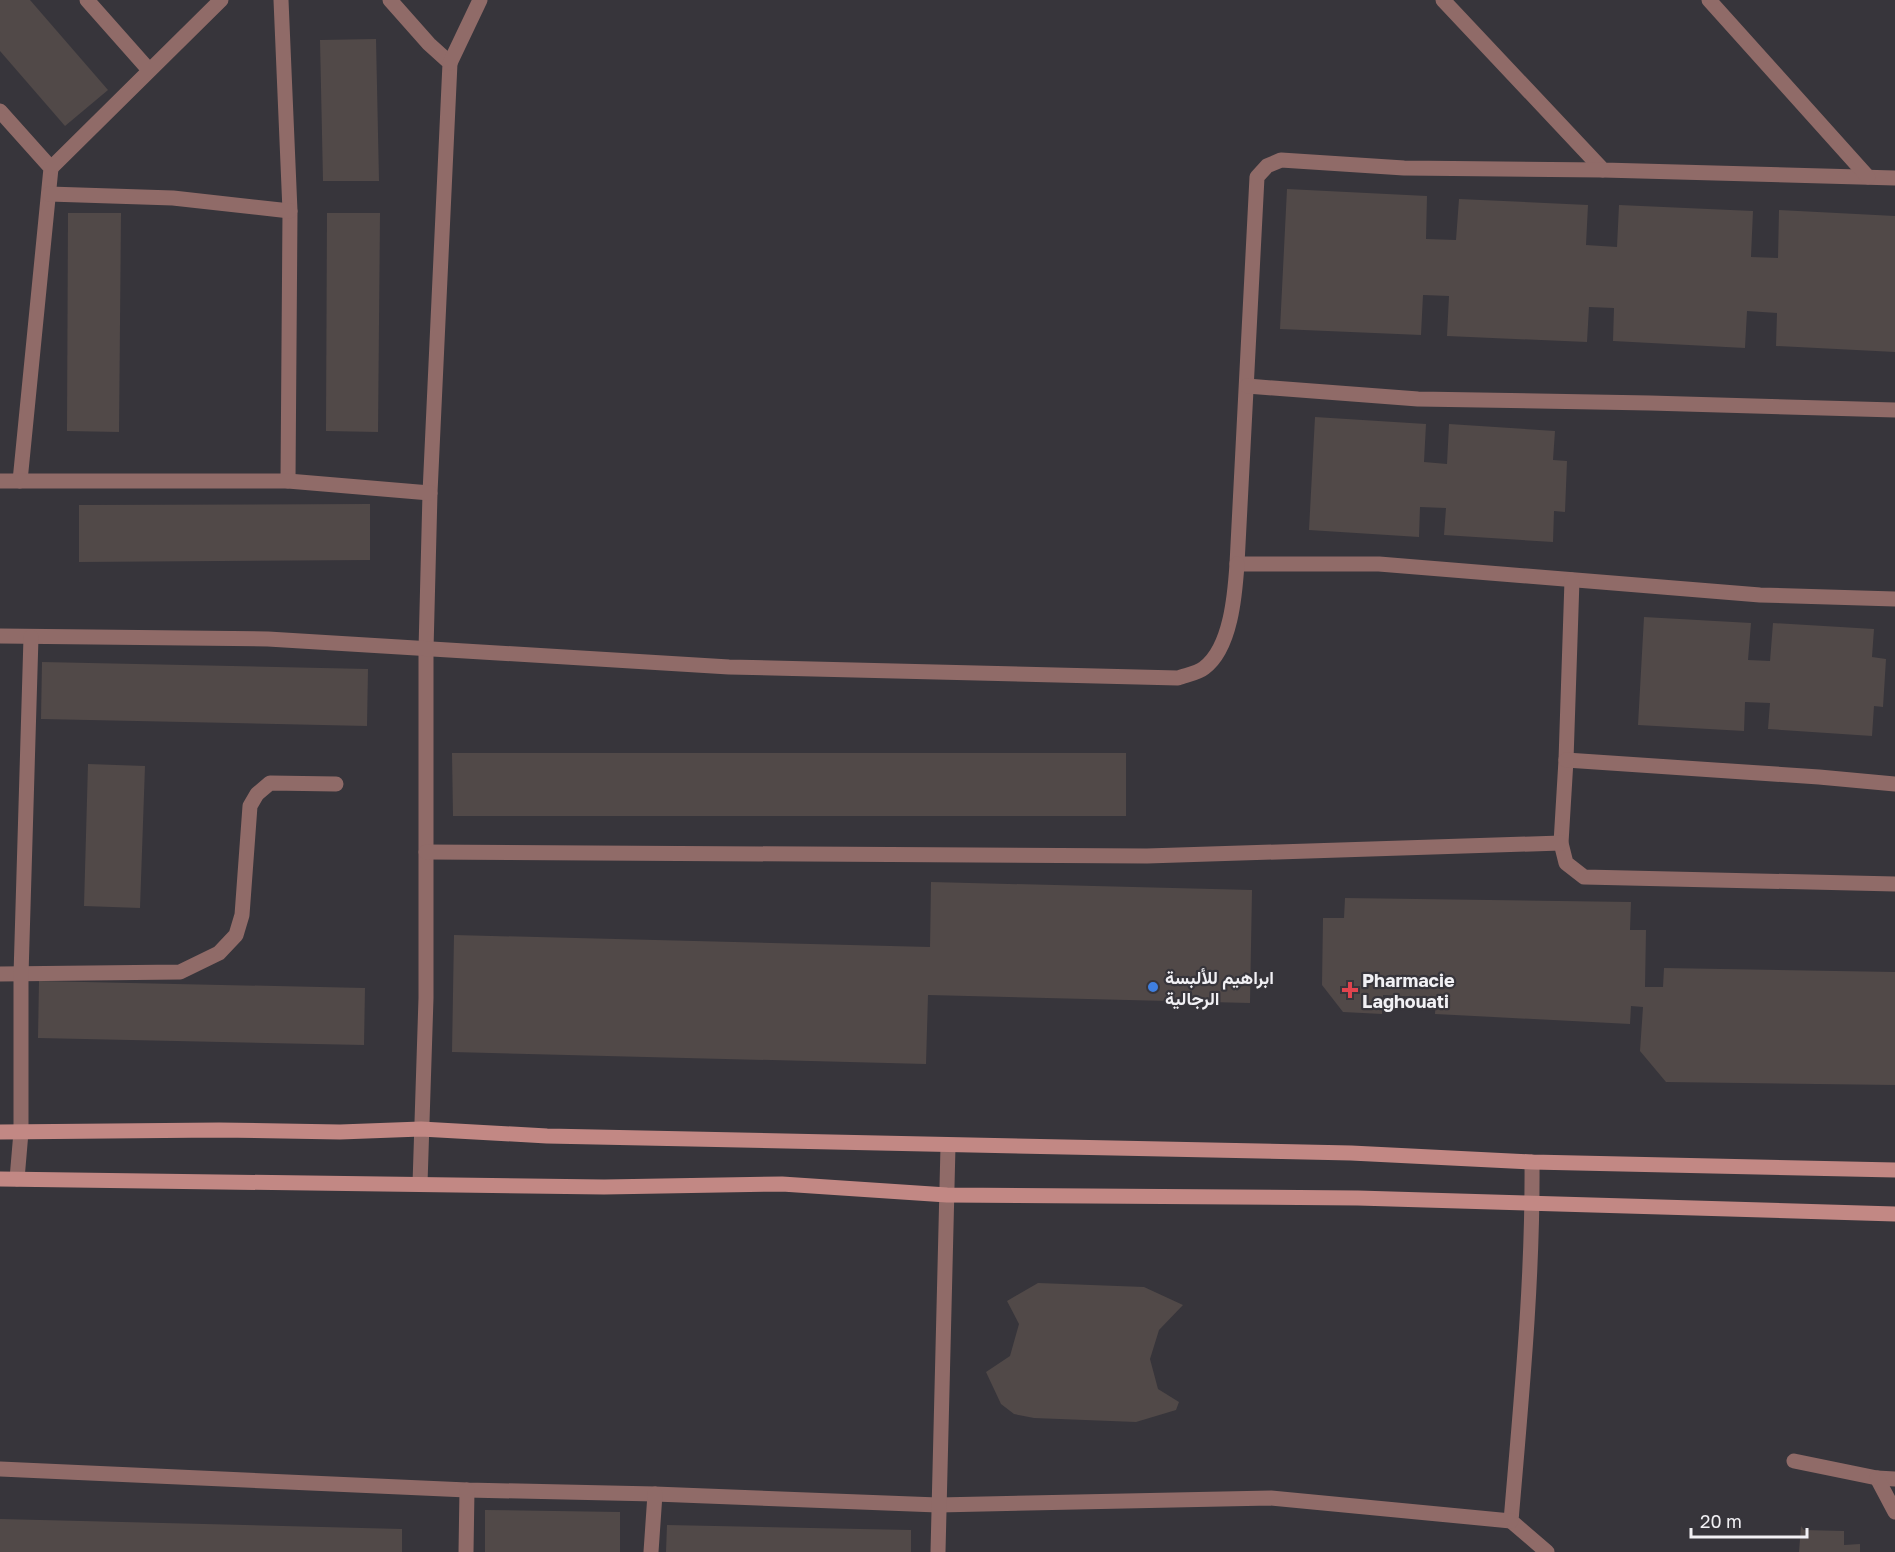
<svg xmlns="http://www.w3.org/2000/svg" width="1895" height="1552" font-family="'Golos Text',Vazirmatn,sans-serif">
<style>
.building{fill:#514948}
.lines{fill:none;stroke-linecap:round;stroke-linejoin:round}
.street{stroke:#906b68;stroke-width:15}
.secondary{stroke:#c28884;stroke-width:15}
.shop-dot{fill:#3f7fe0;stroke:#37353b;stroke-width:2}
.health-dot{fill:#e0444e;stroke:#37353b;stroke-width:2}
.labels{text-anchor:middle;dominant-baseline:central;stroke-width:4.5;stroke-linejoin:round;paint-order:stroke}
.poi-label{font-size:18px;font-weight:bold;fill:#f1f0f4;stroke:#37353b;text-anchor:start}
</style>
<rect width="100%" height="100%" fill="#37353b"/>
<g class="building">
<polygon points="0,0 30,0 108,90 65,126 0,51"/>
<polygon points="376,39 379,181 323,181 320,40"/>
<polygon points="1287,189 1427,196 1426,239 1456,240 1459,199 1588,205 1586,245 1617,247 1619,205 1753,211 1751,257 1778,258 1779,210 1895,216 1895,352 1776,346 1777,313 1747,311 1745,348 1613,341 1614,308 1589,307 1587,342 1447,336 1449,296 1423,295 1421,335 1280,329"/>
<polygon points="68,213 121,213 119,432 67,431"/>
<polygon points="327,213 380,213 378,432 326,431"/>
<polygon points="1315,417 1426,424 1424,462 1447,464 1449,424 1555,431 1553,460 1567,461 1565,512 1554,511 1553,542 1444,535 1446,508 1420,507 1419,537 1309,530"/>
<polygon points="370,504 370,560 79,562 79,505"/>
<polygon points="1644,617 1751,623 1748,660 1770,661 1773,623 1874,629 1872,657 1886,659 1883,707 1874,706 1872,736 1768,729 1770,703 1745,702 1744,731 1638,725"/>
<polygon points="42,662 368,669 367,726 41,719"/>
<polygon points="452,753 1126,753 1126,816 453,816"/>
<polygon points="88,764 145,766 140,908 84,906"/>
<polygon points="931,882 1252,890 1250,1003 928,995 926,1064 452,1052 454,935 930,947"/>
<polygon points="1345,898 1631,902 1630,930 1646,930 1645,987 1663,987 1664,968 1895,972 1895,1085 1666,1082 1640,1051 1643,1007 1631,1006 1630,1024 1435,1014 1436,998 1383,995 1382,1014 1343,1012 1322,985 1323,918 1344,918"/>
<polygon points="39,981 365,988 364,1045 38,1038"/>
<polygon points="1038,1283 1144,1287 1183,1305 1159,1330 1150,1359 1158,1389 1179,1402 1176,1410 1136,1422 1034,1418 1014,1414 1001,1404 986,1372 1010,1356 1019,1324 1007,1301"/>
<polygon points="485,1510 620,1512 620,1552 485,1552"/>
<polygon points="0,1519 402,1529 402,1552 0,1552"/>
<polygon points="667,1525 911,1530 911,1552 666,1552"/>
<polygon points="1801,1526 1804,1530 1844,1531 1844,1545 1860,1544 1860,1552 1799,1552"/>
</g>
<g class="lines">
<g class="street">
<polyline points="87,0 149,70"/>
<polyline points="281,0 290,211 288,481"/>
<polyline points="390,0 429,44 450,63 430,493 426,650 426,998 420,1184"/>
<polyline points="1443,0 1603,170 1895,178"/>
<polyline points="1709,0 1868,177"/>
<polyline points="450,63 480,0"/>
<polyline points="0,111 51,168 20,481"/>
<polyline points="51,168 221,0"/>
<polyline points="1603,170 1404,168 1281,160 1267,166 1257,177 1237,564 1379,564 1760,595 1895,599"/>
<polyline points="49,194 173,198 290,211"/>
<polyline points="1247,386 1418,399 1650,403 1895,410"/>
<polyline points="0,481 288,481 430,493"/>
<polyline points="1572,580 1566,760 1561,843 1566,863 1584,877 1895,884"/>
<path d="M0,636L268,639L729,667L1178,678C1186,675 1198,673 1204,668C1231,648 1235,594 1237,564"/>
<polyline points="1566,760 1819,777 1895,784"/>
<polyline points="426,852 1147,856 1561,843"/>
<polyline points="0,974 180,972 219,953 236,935 242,915 250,806 257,794 270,783 336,784"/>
<path d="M1532,1162C1533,1282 1521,1402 1511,1521L1547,1552"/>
<polyline points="17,1179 21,1132 21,975 31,637"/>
<polyline points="1794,1461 1877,1478 1895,1479"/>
<polyline points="0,1469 467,1490 655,1494 938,1505 1271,1498 1511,1521"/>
<polyline points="1877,1478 1895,1512"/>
<polyline points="466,1552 467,1490"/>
<polyline points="651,1552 655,1494"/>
<polyline points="938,1552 948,1146"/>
</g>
<g class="secondary">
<polyline points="0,1132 219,1130 340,1132 421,1129 547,1136 1351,1153 1532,1162 1895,1170"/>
<polyline points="0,1179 604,1187 782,1184 947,1195 1358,1198 1895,1214"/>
</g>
</g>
<circle class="shop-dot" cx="1153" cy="987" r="6"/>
<path class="health-dot" d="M1347 981h6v6h6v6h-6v6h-6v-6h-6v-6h6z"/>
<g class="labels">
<g class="poi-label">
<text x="1165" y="977">ابراهيم للألبسة<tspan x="1165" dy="21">الرجالية</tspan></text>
<text x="1362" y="980">Pharmacie<tspan x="1362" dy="21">Laghouati</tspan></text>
</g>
</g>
<path d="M1691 1528v9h116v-9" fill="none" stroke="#f1f0f4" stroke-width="3"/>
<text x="1700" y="1528" font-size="18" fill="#f1f0f4" stroke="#37353b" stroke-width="4.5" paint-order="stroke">20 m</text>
</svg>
